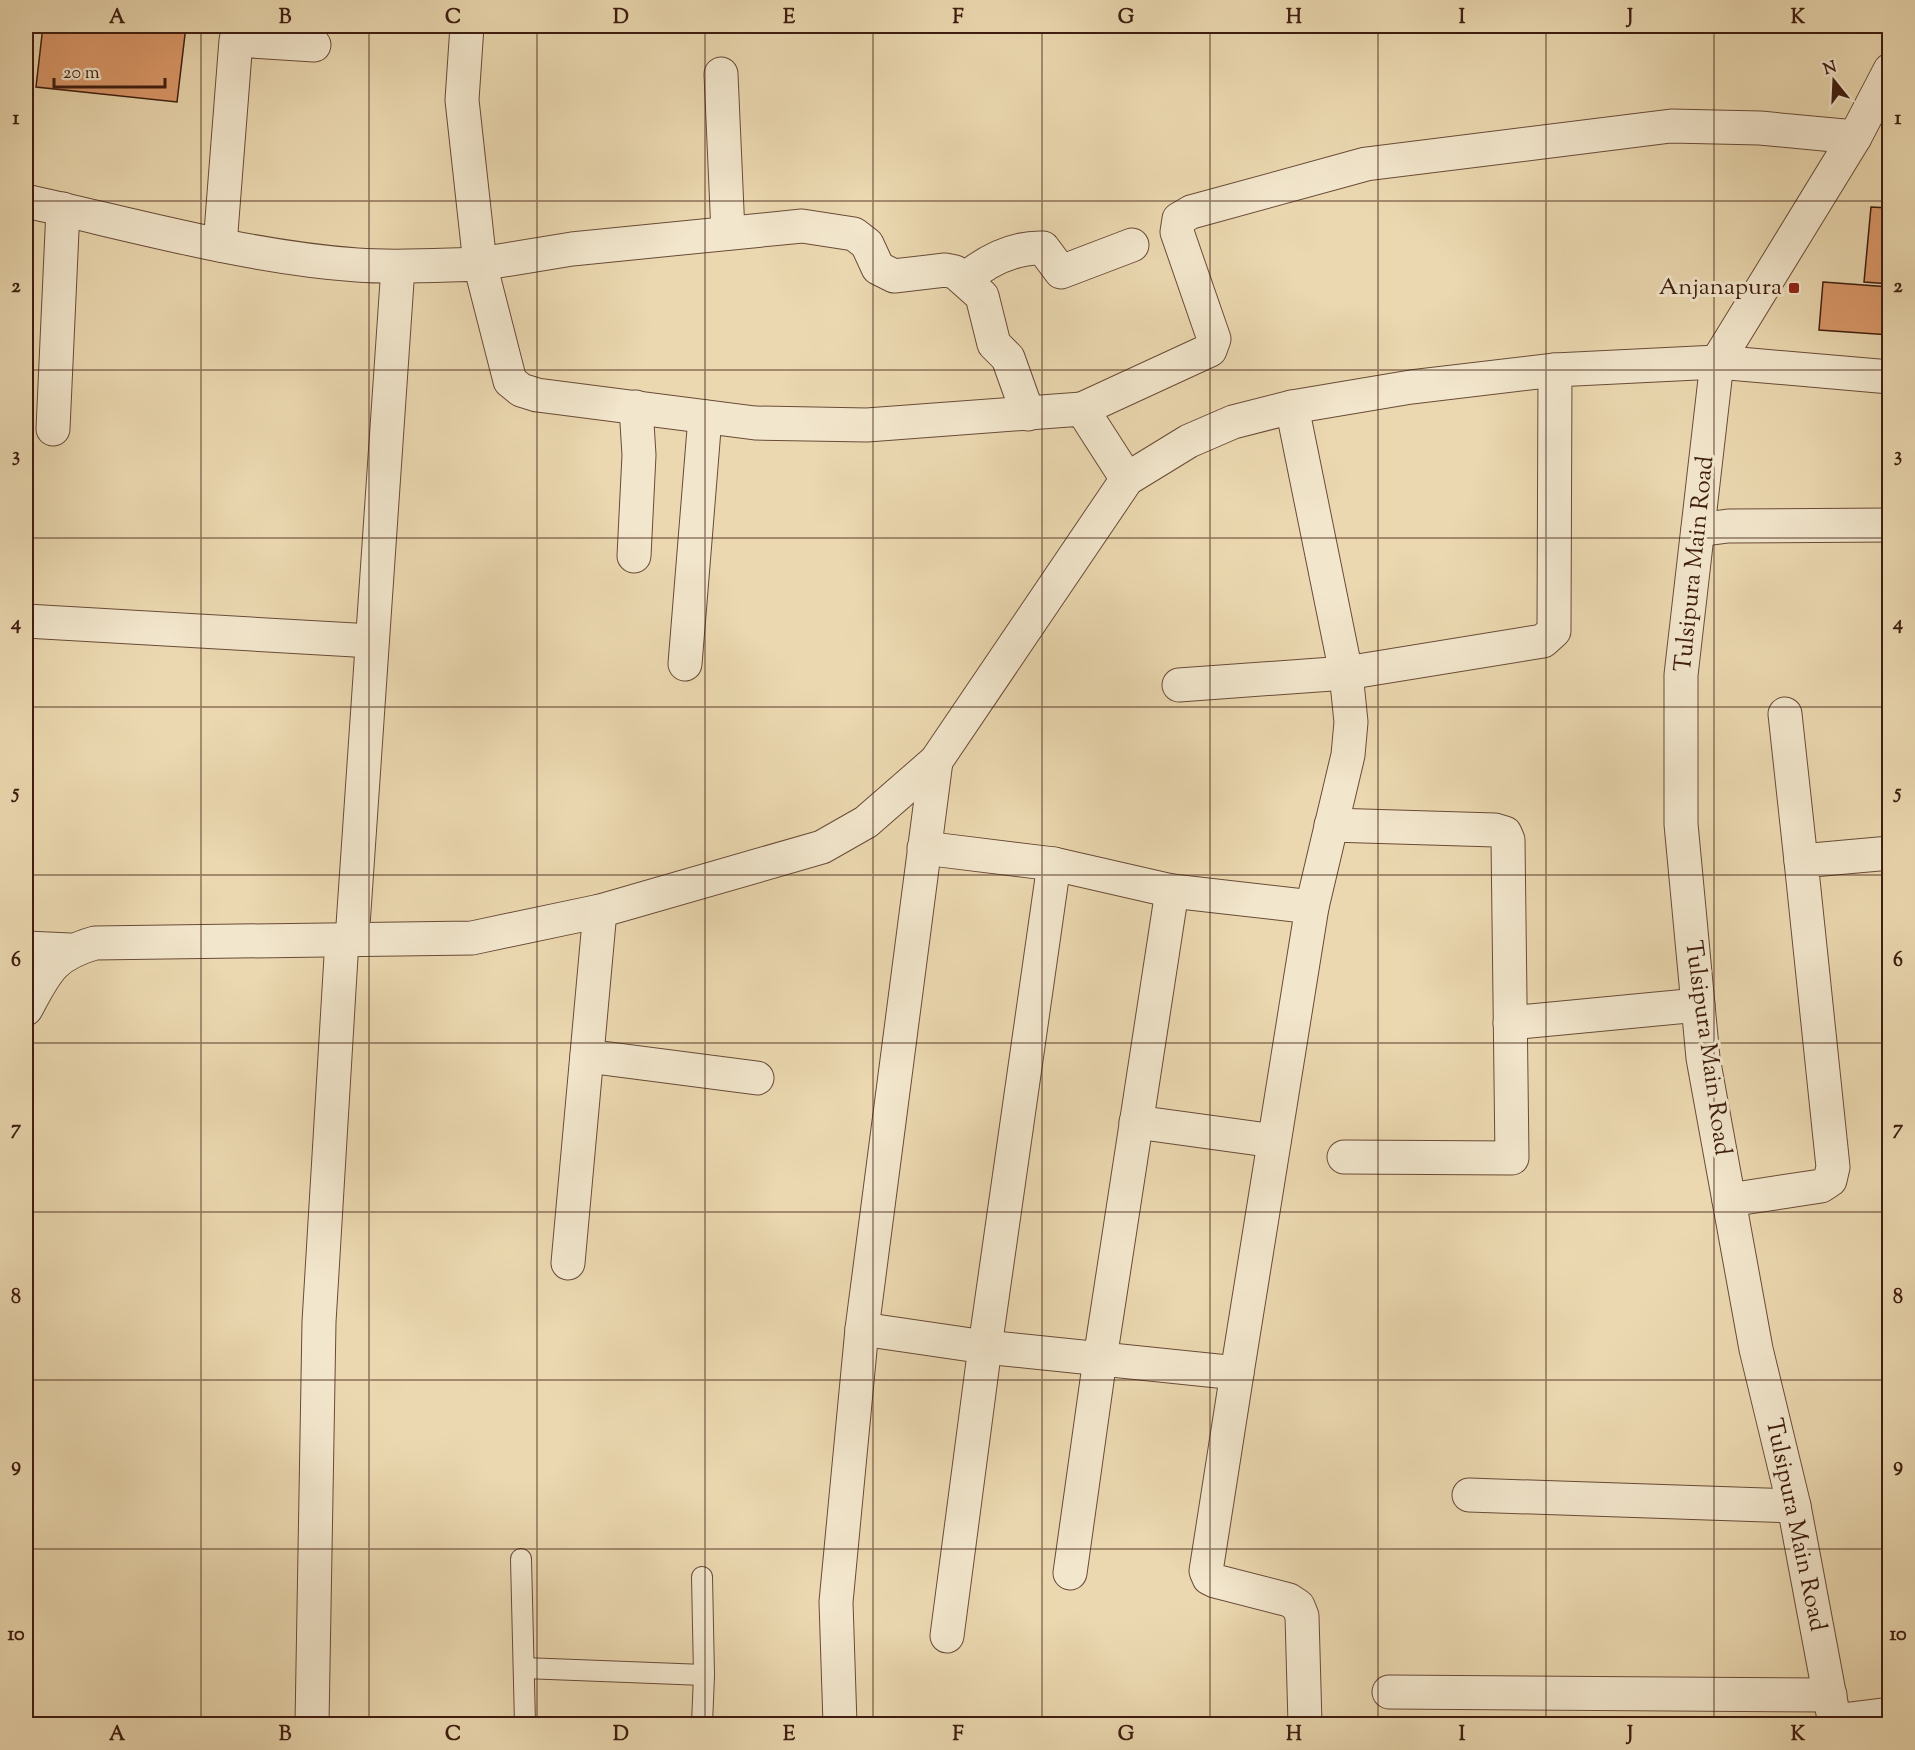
<svg xmlns="http://www.w3.org/2000/svg" width="1915" height="1750" font-family="'Sorts Mill Goudy',serif">
<style>
.building{fill:#db9869;stroke:#3e1c0f;stroke-width:1.5}
.lines{fill:none;stroke-linecap:round;stroke-linejoin:round}
.service-casing{stroke:#694b37;stroke-width:22}
.minor-casing{stroke:#694b37;stroke-width:35}
.tertiary-casing{stroke:#694b37;stroke-width:35}
.service{stroke:#f2e6cc;stroke-width:20}
.minor{stroke:#f2e6cc;stroke-width:33}
.tertiary{stroke:#f2e6cc;stroke-width:33}
.grid{fill:none;stroke:#3e1c0f;stroke-width:1.5;stroke-opacity:0.55}
.poi-dot{fill:#8f2418;stroke:#f2e6cc;stroke-width:2}
.labels{text-anchor:middle;dominant-baseline:central;stroke-width:6;stroke-linejoin:round;paint-order:stroke}
.poi-label{font-size:24px;fill:#3e1c0f;stroke:#f2e6cc;text-anchor:end}
.street-label{font-size:24px;fill:#3e1c0f;stroke:#f2e6cc}
.neatline{fill:none;stroke:#3e1c0f;stroke-width:2}
.grid-label{font-size:20px;text-anchor:middle;font-weight:bold;fill:#3e1c0f}
</style>
<rect width="100%" height="100%" fill="#ebd8b0"/>
<filter id="stains"><feTurbulence type="fractalNoise" baseFrequency=".00333" numOctaves="4"/><feColorMatrix values="0 0 0 0 .2 0 0 0 0 .09 0 0 0 0 .02 0 0 0 .5 -.17"/></filter>
<radialGradient id="worn" r=".72"><stop offset=".6" stop-color="#630" stop-opacity="0"/><stop offset="1" stop-color="#630" stop-opacity=".3"/></radialGradient>
<g class="building">
<polygon points="43,26 186,26 177,102 36,87"/>
<polygon points="1871,207 1890,208 1890,284 1864,282"/>
<polygon points="1823,282 1890,287 1890,335 1819,330"/>
</g>
<g class="lines">
<g class="service-casing">
<g id="service">
<polyline points="521,1559 525,1724"/>
<polyline points="524,1668 704,1675"/>
<polyline points="702,1724 704,1675 702,1577"/>
</g>
</g>
<g class="minor-casing">
<g id="minor">
<polyline points="467,26 462,100 480,264 572,249 802,226 854,234 867,244 878,268 894,276 945,270 955,272 982,296 994,344 1008,358 1028,414"/>
<polyline points="721,74 728,233"/>
<path d="M26,201C134,225 246,257 357,265C398,268 439,265 480,264L510,381L521,390L537,395L755,423L867,425L1082,409L1127,479"/>
<polyline points="220,245 236,40 314,45"/>
<path d="M965,279C988,260 1013,247 1043,248L1061,272L1132,245"/>
<polyline points="1292,407 1346,673 1351,722 1348,755 1312,907"/>
<polyline points="1082,409 1210,350 1214,339 1177,232 1179,219 1191,212 1366,164 1671,126 1760,128 1855,137"/>
<polyline points="53,429 63,209"/>
<polyline points="1698,530 1728,526 1890,525"/>
<polyline points="634,556 639,455 636,407"/>
<polyline points="26,621 372,641"/>
<polyline points="685,664 705,417"/>
<polyline points="1179,685 1346,673 1543,641 1554,631 1555,370"/>
<polyline points="1785,714 1801,861"/>
<polyline points="1331,825 1495,830 1505,833 1508,840 1512,1158 1344,1157"/>
<polyline points="924,848 1054,864"/>
<polyline points="352,940 398,267"/>
<polyline points="26,948 70,950"/>
<polyline points="1510,1023 1698,1005"/>
<polyline points="587,1056 757,1078"/>
<polyline points="1136,1122 1274,1141"/>
<polyline points="1729,1200 1821,1186 1830,1180 1833,1167 1801,861 1890,853"/>
<polyline points="568,1263 600,911"/>
<polyline points="862,1329 985,1347 1237,1373 1206,1571 1209,1578 1215,1581 1289,1600 1298,1606 1302,1616 1305,1724"/>
<polyline points="1469,1495 1794,1506"/>
<polyline points="1070,1573 1100,1359 1172,891"/>
<polyline points="947,1636 985,1347 1054,864 1172,891 1312,907 1237,1373"/>
<polyline points="1389,1692 1830,1695"/>
<polyline points="1834,1721 1890,1714"/>
<polyline points="312,1724 319,1322 342,940"/>
<polyline points="840,1724 836,1602 862,1329 936,761"/>
</g>
</g>
<g class="tertiary-casing">
<g id="tertiary">
<path d="M26,1009C46,972 52,955 95,943L472,938L600,911L822,847L866,822L936,761L1127,479L1189,441L1233,422L1292,407L1411,387L1555,370L1717,362L1890,377"/>
<polyline points="1835,1724 1794,1506 1756,1349 1703,1058 1681,824 1681,675 1717,362 1855,137 1890,70"/>
</g>
</g>
<use href="#service" class="service"/>
<use href="#minor" class="minor"/>
<use href="#tertiary" class="tertiary"/>
</g>
<path class="grid" d="M201,26V1724M369,26V1724M537,26V1724M705,26V1724M873,26V1724M1042,26V1724M1210,26V1724M1378,26V1724M1546,26V1724M1714,26V1724M26,201H1890M26,370H1890M26,538H1890M26,707H1890M26,875H1890M26,1043H1890M26,1212H1890M26,1380H1890M26,1549H1890"/>
<rect class="poi-dot" x="1788" y="282" width="12" height="12" rx="3"/>
<g class="labels">
<g class="poi-label">
<text x="1782" y="288">Anjanapura</text>
</g>
<g class="street-label">
<text transform="translate(1695 564) rotate(-84)">Tulsipura Main Road</text>
<text transform="translate(1707 1048) rotate(82)">Tulsipura Main Road</text>
<text transform="translate(1795 1525) rotate(78)">Tulsipura Main Road</text>
</g>
</g>
<rect width="1915" height="1750" fill="none" stroke="#ebd8b0" stroke-width="66"/>
<g transform="translate(1834 81) rotate(342)" stroke="#f2e6cc" stroke-width="4.5" paint-order="stroke">
<path d="M0-4.5L10 22L0 15L-10 22Z" fill="#3e1c0f"/>
<text y="-9" font-size="16" font-weight="bold" text-anchor="middle" fill="#3e1c0f">N</text>
</g>
<path d="M54 78v9h111v-9" fill="none" stroke="#3e1c0f" stroke-width="3"/>
<text x="63" y="78" font-size="18" fill="#3e1c0f" stroke="#f2e6cc" stroke-width="4.5" paint-order="stroke">20 m</text>
<rect x="33" y="33" width="1849" height="1684" class="neatline"/>
<g class="grid-label">
<text x="117" y="23">A</text>
<text x="285" y="23">B</text>
<text x="453" y="23">C</text>
<text x="621" y="23">D</text>
<text x="789" y="23">E</text>
<text x="958" y="23">F</text>
<text x="1126" y="23">G</text>
<text x="1294" y="23">H</text>
<text x="1462" y="23">I</text>
<text x="1630" y="23">J</text>
<text x="1798" y="23">K</text>
<text x="16" y="124">1</text>
<text x="1898" y="124">1</text>
<text x="16" y="292">2</text>
<text x="1898" y="292">2</text>
<text x="16" y="461">3</text>
<text x="1898" y="461">3</text>
<text x="16" y="629">4</text>
<text x="1898" y="629">4</text>
<text x="16" y="798">5</text>
<text x="1898" y="798">5</text>
<text x="16" y="966">6</text>
<text x="1898" y="966">6</text>
<text x="16" y="1134">7</text>
<text x="1898" y="1134">7</text>
<text x="16" y="1303">8</text>
<text x="1898" y="1303">8</text>
<text x="16" y="1471">9</text>
<text x="1898" y="1471">9</text>
<text x="16" y="1640">10</text>
<text x="1898" y="1640">10</text>
<text x="117" y="1740">A</text>
<text x="285" y="1740">B</text>
<text x="453" y="1740">C</text>
<text x="621" y="1740">D</text>
<text x="789" y="1740">E</text>
<text x="958" y="1740">F</text>
<text x="1126" y="1740">G</text>
<text x="1294" y="1740">H</text>
<text x="1462" y="1740">I</text>
<text x="1630" y="1740">J</text>
<text x="1798" y="1740">K</text>
</g>
<rect width="100%" height="100%" filter="url(#stains)"/>
<rect width="100%" height="100%" fill="url(#worn)"/>
</svg>
